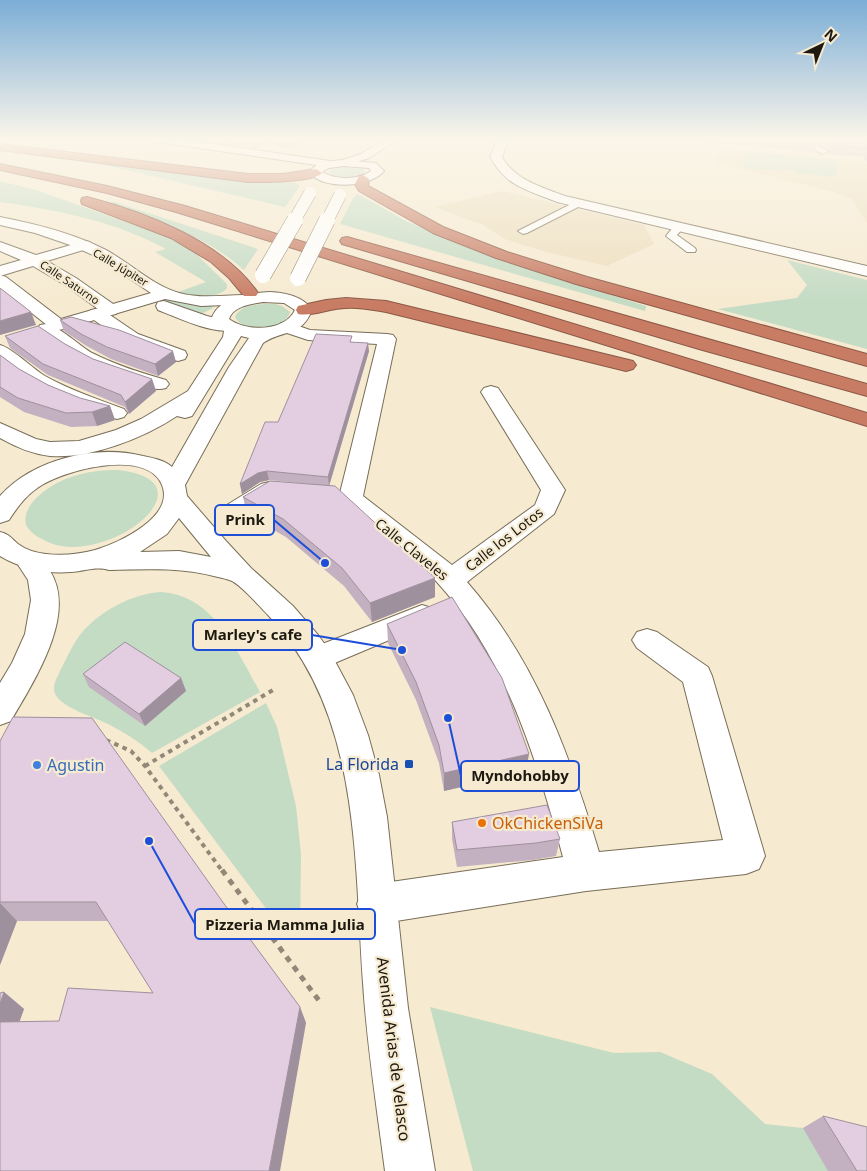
<svg xmlns="http://www.w3.org/2000/svg" width="867" height="1171" font-family="'Noto Sans',sans-serif">
<style>
.built{fill:#eddebe}
.green{fill:#c4dbc4}
.lines{fill:none;stroke-linecap:round;stroke-linejoin:round}
.service-casing{stroke:#786d57;stroke-width:2}
.pedestrian-casing{stroke:#786d57;stroke-width:2}
.minor-casing{stroke:#786d57;stroke-width:2}
.secondary-casing{stroke:#786d57;stroke-width:2}
.motorway-casing{stroke:#8c5947;stroke-width:2}
.path-far1{stroke:#918877;stroke-width:4;stroke-dasharray:4.5 4.5;stroke-linecap:butt}
.path{stroke:#918877;stroke-width:5;stroke-dasharray:6 6;stroke-linecap:butt}
.service{fill:#fff;fill-rule:evenodd}
.pedestrian{fill:#fff;fill-rule:evenodd}
.minor{fill:#fff;fill-rule:evenodd}
.secondary{fill:#fff;fill-rule:evenodd}
.motorway{fill:#c87c64;fill-rule:evenodd}
.secondary-bridge-far1-casing{stroke:#786d57;stroke-width:13;stroke-linecap:butt}
.secondary-bridge-casing{stroke:#786d57;stroke-width:17;stroke-linecap:butt}
.secondary-bridge-far1{stroke:#fff;stroke-width:12}
.secondary-bridge{stroke:#fff;stroke-width:16}
.wall{fill:#c3b0c1}
.shaded-wall{fill:#9f909d}
.building{fill:#e3cde0;stroke:#9f909d}
.transit-dot{fill:#1a4fb4;stroke:#f6ead1;stroke-width:2}
.shop-dot{fill:#3f7fe0;stroke:#f6ead1;stroke-width:2}
.food-dot{fill:#e8710a;stroke:#f6ead1;stroke-width:2}
.labels{text-anchor:middle;dominant-baseline:central;stroke-width:4.5;stroke-linejoin:round;paint-order:stroke}
.far-street-label{font-size:11px;fill:#1d1910;stroke:#f6ead1}
.street-label{font-size:14px;fill:#1d1910;stroke:#f6ead1}
.near-transit-label{font-size:16px;fill:#164399;stroke:#f6ead1;text-anchor:end}
.near-shop-label{font-size:16px;fill:#366cbe;stroke:#f6ead1;text-anchor:start}
.near-food-label{font-size:16px;fill:#c56008;stroke:#f6ead1;text-anchor:start}
.near-street-label{font-size:16px;fill:#1d1910;stroke:#f6ead1}
.leader{fill:none;stroke:#1d4ed8;stroke-width:2}
.callout-dot{fill:#1d4ed8;stroke:#f6ead1;stroke-width:2}
.callout{fill:#f6ead1;stroke:#1d4ed8;stroke-width:2}
.callout-label{font-size:15px;text-anchor:middle;font-weight:bold;fill:#1d1910}
</style>
<rect width="100%" height="100%" fill="#f6ead1"/>
<g class="built">
<polygon points="722,148 867,162 867,223 852,199 834,192 715,163"/>
<polygon points="502,191 644,225 654,244 607,266 546,252 505,239 483,225 435,207"/>
</g>
<g class="green">
<polygon points="750,152 783,155 783,157 798,159 799,157 834,160 834,162 838,163 837,175 833,175 833,177 796,173 796,171 780,169 779,171 744,168 745,165 741,165 746,153 749,154"/>
<polygon points="82,160 224,179 296,183 300,186 285,207"/>
<path d="M344,167L364,169L365,173C355,179 339,179 329,173L331,170Z"/>
<path d="M0,181L39,191L170,238L195,253L227,284V288C220,299 189,298 178,292L206,282L155,252L166,249C114,221 58,210 0,202Z"/>
<polygon points="358,194 406,221 503,261 646,306 645,311 340,224 353,198"/>
<path d="M112,201L258,249L244,270C208,237 159,222 114,205Z"/>
<polygon points="787,260 867,280 867,349 718,309 797,298 807,285"/>
<polygon points="162,298 210,305 213,308 201,314 159,300"/>
<path d="M275,304L282,306L290,312C286,330 243,334 235,317C241,303 262,304 275,304Z"/>
<path d="M118,470C216,481 110,566 50,543C40,538 32,535 26,525C20,501 59,479 78,475C91,471 104,470 118,470Z"/>
<path d="M161,592C214,595 237,651 260,692L152,753C139,741 123,732 108,724C94,717 66,709 57,697C50,688 57,678 61,669C68,656 74,641 84,630C104,609 133,594 161,592Z"/>
<polygon points="266,703 277,727 296,806 301,855 300,933 297,937 289,939 159,766"/>
<polygon points="430,1007 614,1053 660,1052 712,1074 765,1124 803,1128 867,1171 473,1171"/>
</g>
<g class="lines">
<g class="service-casing">
<g id="service">
<polygon points="579,200 582,201 582,205 527,233 523,234 518,231"/>
<polygon points="679,224 684,227 677,235 695,248 696,250 695,252 687,252 666,236 675,225"/>
</g>
</g>
<g class="pedestrian-casing">
<g id="pedestrian">
<polygon points="85,241 90,242 92,245 90,248 47,261 76,278 116,306 118,310 116,314 110,315 138,334 185,351 187,355 185,359 178,361 171,359 126,342 91,318 88,314 91,310 98,309 65,285 33,266 0,276 0,266 21,260 0,251 0,242 36,255"/>
<path d="M46,324C61,327 78,345 92,353C116,365 141,373 166,380L169,384L166,388C157,391 149,387 139,385C102,374 70,357 40,333L37,329L40,325Z"/>
<path d="M0,345C12,348 32,368 45,376C70,390 97,399 124,409L127,413L124,417L117,419L110,417C71,404 31,389 0,361Z"/>
<polygon points="269,482 285,485 289,490 285,495 273,497 240,518 231,521 222,518 219,513 222,508 261,484"/>
<polygon points="422,605 432,608 436,615 432,622 318,670 307,666 303,658 307,650"/>
</g>
</g>
<g class="minor-casing">
<g id="minor">
<polygon points="152,139 181,139 330,161 336,164 330,167 157,142"/>
<polygon points="385,139 398,139 369,158 344,166 338,163 340,161 361,154"/>
<path d="M498,139H509L502,157C515,180 541,187 565,196L867,266V276L557,202C527,190 507,187 490,157Z"/>
<polygon points="761,139 809,141 828,151 823,154 807,147 766,142"/>
<path d="M0,217C36,224 73,233 106,250C130,263 152,285 179,293C200,299 223,295 244,295L250,296L252,300L250,304L201,306L165,299L64,329L58,330L52,329L0,288V275L6,277L61,319L151,293L97,257L73,246L35,233L0,225Z"/>
<path d="M164,301L207,316L231,322L234,326L231,330C212,334 176,317 158,310L156,306L158,302Z"/>
<path d="M287,322L310,330L387,334L393,335L396,339L363,496L452,565L535,505L541,490L481,392L484,388L491,386L498,388L565,490L554,514L467,582C536,661 569,753 599,852L723,840L683,682L637,648L632,640L637,632L647,629L657,632L708,667L712,676L765,856L759,869L746,874L586,891L377,924L363,918L357,904L363,890L377,884L563,857C536,758 507,658 436,581C407,551 362,530 339,497L377,344L308,340L281,331L278,327L281,323Z"/>
<path d="M28,551C39,554 44,561 50,571C78,615 33,682 11,721L0,725V683L12,663L25,634L31,600L28,580L15,560L19,554Z"/>
</g>
</g>
<g class="secondary-casing">
<g id="secondary">
<path d="M344,160L376,163L384,171C370,188 324,190 310,173C314,161 333,161 344,160ZM344,166L369,168L371,171C359,180 336,180 322,172L329,168Z"/>
<path d="M270,292C286,293 303,296 312,310C301,338 283,329 263,343L185,485L187,496L226,541L251,568L293,606L318,635L329,650L353,695L368,735L379,775L387,817L408,1008L435,1171H385C377,1109 367,1046 363,983C354,858 361,713 268,615C258,605 244,588 232,581C228,579 222,578 218,577C182,567 146,569 109,570C96,566 85,571 71,572C46,574 22,569 0,556V532C9,534 11,538 18,544C26,550 37,553 46,554C62,556 80,554 95,550C119,543 180,515 160,481C141,450 66,470 42,485C27,494 18,506 9,520L0,523V496C33,459 96,444 143,456C153,458 164,460 172,467L229,367L249,338L241,336L192,416L185,418L177,416C144,438 91,459 50,456C32,454 16,447 0,438V423L36,439L50,442L79,441L116,430L141,419L188,391L223,337L224,331L211,321C216,297 250,293 270,292ZM263,302L284,303L295,310C285,332 246,332 229,319C233,306 251,304 263,302ZM179,518L211,557L179,551L140,552L167,534Z"/>
</g>
</g>
<g class="motorway-casing">
<g id="motorway">
<path d="M0,144L248,174H283L316,169L322,173C312,183 263,182 248,182L0,150Z"/>
<polygon points="0,164 107,186 185,206 867,413 867,426 176,212 107,193 0,170"/>
<polygon points="363,175 369,179 368,186 443,227 507,252 587,277 867,354 867,366 576,284 496,258 433,233 359,191 355,184 359,176"/>
<path d="M87,197C145,212 223,242 258,293L256,296H244L229,278L211,262L171,238L82,204L81,201L82,198Z"/>
<polygon points="347,237 867,384 867,396 699,349 342,244 340,241 342,238"/>
<path d="M346,298L386,301L633,361L636,365L633,369L626,371L386,312C373,310 359,307 346,308C331,308 311,317 298,314L296,310L298,306L326,300Z"/>
</g>
</g>
<g class="path-far1">
<polyline points="106,740 131,751 145,766 223,872"/>
<polyline points="145,766 273,690"/>
</g>
<polyline class="path" points="222,870 320,1002"/>
<use href="#service" class="service"/>
<use href="#pedestrian" class="pedestrian"/>
<use href="#minor" class="minor"/>
<use href="#secondary" class="secondary"/>
<use href="#motorway" class="motorway"/>
<g class="secondary-bridge-far1-casing">
<g id="secondary-bridge-far1">
<polyline points="294,221 310,193"/>
<polyline points="327,221 340,195"/>
</g>
</g>
<g class="secondary-bridge-casing">
<g id="secondary-bridge">
<polyline points="263,275 295,220"/>
<polyline points="298,278 327,220"/>
</g>
</g>
<use href="#secondary-bridge-far1" class="secondary-bridge-far1"/>
<use href="#secondary-bridge" class="secondary-bridge"/>
</g>
<g class="wall">
<polygon points="202,139 301,139 293,147 280,148 269,142 255,148"/>
<polygon points="684,139 867,139 867,162 863,157 827,154 829,149 817,143 815,152 684,140"/>
<polygon points="60,320 176,362 158,376 111,359 85,345 64,331"/>
<polygon points="5,336 65,344 93,359 152,379 156,391 129,414 125,407 48,375 10,348"/>
<polygon points="352,342 369,351 329,486 435,597 372,622 344,586 286,537 247,515 243,497 328,486 269,480 260,482 242,494 240,484 278,422"/>
<polygon points="0,355 19,369 48,385 80,398 110,406 115,420 97,426 71,427 24,412 0,397"/>
<polygon points="387,624 526,772 444,791 439,763 416,700 388,643"/>
<polygon points="83,674 181,678 186,691 145,726 89,687"/>
<polygon points="0,741 222,901 300,1007 306,1023 0,1171 4,992 24,1009 19,1022 59,1021 153,993 108,921 17,921 0,965"/>
<polygon points="452,822 560,839 556,856 533,860 457,867 452,839"/>
<polygon points="823,1116 867,1171 828,1171 803,1128"/>
</g>
<g class="shaded-wall">
<polygon points="255,139 269,139 269,142 255,148 254,140"/>
<polygon points="292,139 301,139 293,147"/>
<polygon points="31,312 36,325 0,335 0,321"/>
<polygon points="368,343 369,351 329,486 328,477"/>
<polygon points="173,351 176,362 158,376 155,364"/>
<polygon points="152,379 156,391 129,414 125,402"/>
<polygon points="110,406 115,420 97,426 92,412"/>
<polygon points="267,471 269,480 260,482 242,494 240,484 258,473"/>
<polygon points="435,578 435,597 372,622 370,603"/>
<polygon points="181,678 186,691 145,726 139,714"/>
<polygon points="529,754 526,772 444,791 444,773"/>
<polygon points="0,903 17,921 0,965"/>
<polygon points="4,992 24,1009 14,1037 0,1027 0,1004"/>
<polygon points="300,1007 306,1023 280,1171 269,1171"/>
</g>
<g class="building">
<polygon points="780,139 810,139 818,143"/>
<polygon points="831,139 867,139 867,148 831,144 833,142"/>
<polygon points="0,288 31,312 0,321"/>
<polygon points="71,317 119,330 173,351 155,364 107,347 81,334 60,320"/>
<polygon points="38,326 65,344 93,359 152,379 125,402 121,395 43,364 5,336"/>
<polygon points="316,334 352,336 350,342 368,343 328,477 267,471 258,473 240,484 265,422 278,422"/>
<polygon points="0,355 19,369 48,385 80,398 110,406 92,412 66,413 18,398 0,387"/>
<polygon points="270,481 335,486 435,578 370,603 342,568 283,519 243,497"/>
<polygon points="452,597 502,678 529,754 444,773 439,745 416,682 387,624"/>
<polygon points="125,642 181,678 139,714 83,674"/>
<polygon points="13,717 92,718 222,901 300,1007 269,1171 0,1171 0,1022 59,1021 68,988 153,993 96,902 0,902 0,741"/>
<polygon points="547,805 560,839 536,843 457,850 452,822"/>
<polygon points="4,992 0,1004 0,993"/>
<polygon points="823,1116 867,1127 867,1171 857,1171"/>
</g>
<linearGradient id="sky" x2="0" y2="1"><stop stop-color="#7cadd6"/><stop offset="0.46" stop-color="#fbf6ea"/><stop offset="1" stop-color="#fbf6ea" stop-opacity="0"/></linearGradient>
<rect width="867" height="303" fill="url(#sky)"/>
<rect class="transit-dot" x="404" y="759" width="10" height="10" rx="2.5"/>
<circle class="shop-dot" cx="37" cy="765" r="5"/>
<circle class="food-dot" cx="482" cy="823" r="5"/>
<g class="labels">
<g class="far-street-label">
<text transform="translate(121 267) rotate(31)">Calle Júpiter</text>
<text transform="translate(70 282) rotate(34)">Calle Saturno</text>
</g>
<g class="street-label">
<text transform="translate(504 539) rotate(-38)">Calle los Lotos</text>
<text transform="translate(412 549) rotate(39)">Calle Claveles</text>
</g>
<g class="near-transit-label">
<text x="399" y="764">La Florida</text>
</g>
<g class="near-shop-label">
<text x="47" y="765">Agustin</text>
</g>
<g class="near-food-label">
<text x="492" y="823">OkChickenSiVa</text>
</g>
<g class="near-street-label">
<text transform="translate(394 1049) rotate(83)">Avenida Arias de Velasco</text>
</g>
</g>
<path class="leader" d="M325 563L274 520M402 650L312 635M448 718L461 776M149 841L195 924"/>
<g class="callout-dot">
<circle cx="325" cy="563" r="5"/>
<circle cx="402" cy="650" r="5"/>
<circle cx="448" cy="718" r="5"/>
<circle cx="149" cy="841" r="5"/>
</g>
<g class="callout">
<rect x="215" y="505" width="59" height="30" rx="5"/>
<rect x="193" y="620" width="119" height="30" rx="5"/>
<rect x="461" y="761" width="118" height="30" rx="5"/>
<rect x="195" y="909" width="180" height="30" rx="5"/>
</g>
<g class="callout-label">
<text x="245" y="525">Prink</text>
<text x="253" y="640">Marley's cafe</text>
<text x="520" y="781">Myndohobby</text>
<text x="285" y="930">Pizzeria Mamma Julia</text>
</g>
<g transform="translate(822 45) rotate(43)" stroke="#f6ead1" stroke-width="4" paint-order="stroke">
<path d="M0-4L9 19L0 12L-9 19Z" fill="#1d1910"/>
<text y="-8" font-size="14" font-weight="bold" text-anchor="middle" fill="#1d1910">N</text>
</g>
</svg>
